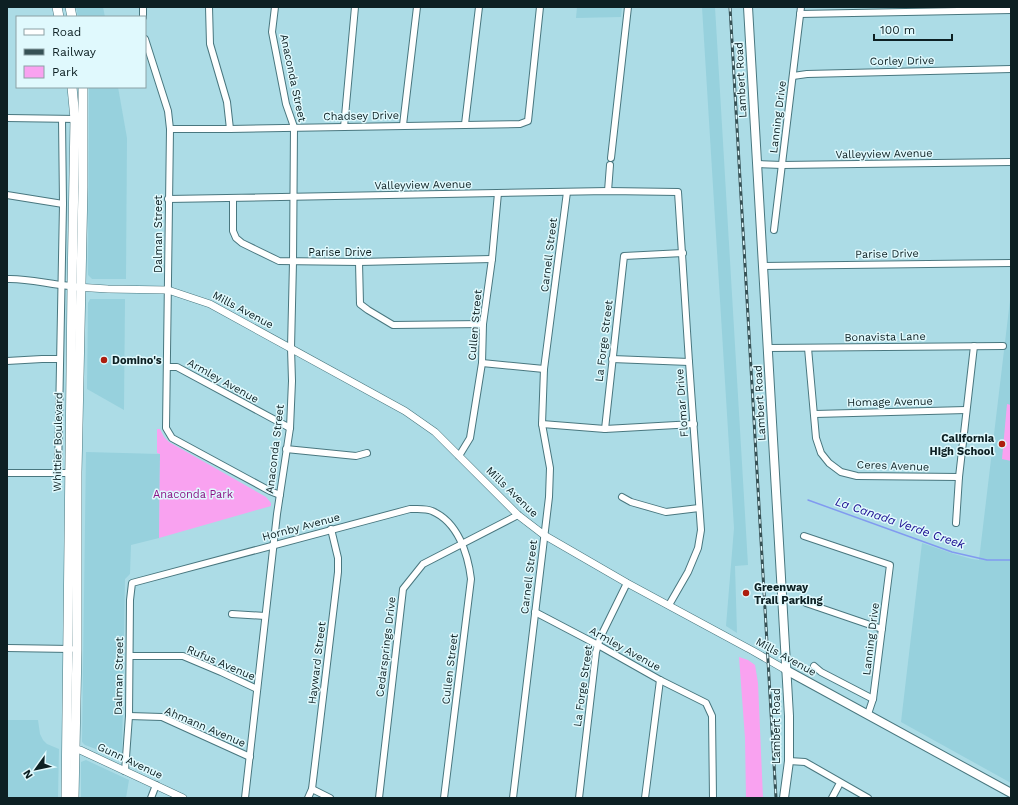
<svg xmlns="http://www.w3.org/2000/svg" width="1018" height="805" font-family="'Work Sans',sans-serif">
<style>
.built{fill:#97d1dd}
.green{fill:#f9a2f0}
.lines{fill:none;stroke-linecap:round;stroke-linejoin:round}
.stream{stroke:#819af0;stroke-width:1.5}
.minor-casing{stroke:#49777f;stroke-width:8}
.tertiary-casing{stroke:#49777f;stroke-width:8}
.secondary-casing{stroke:#49777f;stroke-width:10}
.primary-casing{stroke:#49777f;stroke-width:10}
.minor{stroke:#fff;stroke-width:6}
.tertiary{stroke:#fff;stroke-width:7}
.secondary{stroke:#fff;stroke-width:8}
.primary{stroke:#fff;stroke-width:9}
.rail-casing{stroke:#365155;stroke-width:3}
.rail{stroke:#e0f9fd;stroke-width:1.5;stroke-dasharray:4.5;stroke-linecap:butt}
.poi-dot{fill:#ad1e0e;stroke:#e0f9fd;stroke-width:1.5}
.labels{text-anchor:middle;dominant-baseline:central;stroke-width:3;stroke-linejoin:round;paint-order:stroke}
.street-label{font-size:11px;fill:#0d2023;stroke:#e0f9fd}
.poi-label{font-size:11px;font-weight:bold;fill:#0d2023;stroke:#e0f9fd;text-anchor:start}
.park-label{font-size:11px;fill:#8c1386;stroke:#e0f9fd}
.water-label{font-size:12px;font-style:italic;fill:#180b90;stroke:#e0f9fd}
</style>
<rect width="100%" height="100%" fill="#acdce6"/>
<g class="built">
<polygon points="76,7 103,7 105,17 78,17"/>
<polygon points="577,7 622,7 621,17 576,18"/>
<polygon points="702,7 715,7 748,565 735,566 737,633 726,626 734,528"/>
<polygon points="89,87 118,87 127,138 126,279 92,279 88,275"/>
<polygon points="1011,292 1011,783 901,722 922,543 954,554 972,559 979,560"/>
<polygon points="90,299 125,299 124,410 87,389 88,303"/>
<polygon points="86,452 160,454 159,538 131,545 130,574 125,579 122,757 120,758 85,745 82,742"/>
<polygon points="7,720 38,720 40,734 43,740 47,744 59,749 58,798 7,798"/>
<polygon points="86,760 129,780 126,798 81,798 81,762"/>
</g>
<g class="green">
<polygon points="1007,404 1011,405 1011,461 1002,459"/>
<polygon points="157,429 160,429 164,437 169,442 266,497 271,503 271,506 159,538 160,454 157,453"/>
<polygon points="739,657 748,660 755,665 758,683 763,798 746,798 745,738"/>
</g>
<g class="lines">
<polyline class="stream" points="808,500 952,552 987,560 1011,560"/>
<g class="minor-casing">
<g id="minor">
<polyline points="143,7 143,17"/>
<polyline points="209,7 210,44 227,102 230,129"/>
<polyline points="800,14 1011,10"/>
<polyline points="145,39 168,111 170,129 166,428 172,438 270,491 280,495"/>
<polyline points="793,76 807,74 1011,69"/>
<polyline points="7,118 77,119"/>
<polyline points="465,124 479,7"/>
<polyline points="403,125 417,7"/>
<polyline points="344,127 355,7"/>
<polyline points="170,129 230,129 520,124 528,121 540,7"/>
<polyline points="611,158 628,7"/>
<polyline points="757,164 782,165 1011,162"/>
<polyline points="608,191 610,165"/>
<polyline points="7,195 63,204"/>
<polyline points="233,198 233,231 236,238 242,243 279,261 359,262 492,259"/>
<polyline points="168,199 608,191 678,192 689,362 701,530 698,548 688,572 669,605"/>
<polyline points="774,230 801,7"/>
<polyline points="359,262 360,304 368,310 393,325 483,324"/>
<polyline points="763,266 1011,263"/>
<path d="M7,279C29,278 50,285 72,286"/>
<polyline points="768,348 1003,346"/>
<polyline points="808,348 816,438 821,453 829,463 841,472 857,476 959,477"/>
<polyline points="612,359 689,362"/>
<polyline points="7,361 42,359 60,359"/>
<polyline points="482,363 544,369"/>
<polyline points="167,367 177,367 290,428"/>
<polyline points="815,414 966,410"/>
<polyline points="542,424 605,429 694,424"/>
<polyline points="605,429 624,256 683,253"/>
<polyline points="286,449 356,456 367,453"/>
<polyline points="459,456 470,438 482,363 483,324 492,259 498,193"/>
<polyline points="7,473 73,473"/>
<polyline points="58,473 63,204 62,119"/>
<polyline points="622,497 631,502 666,512 699,508"/>
<polyline points="956,523 959,477 974,346"/>
<polyline points="804,536 890,565 873,699 868,714"/>
<polyline points="806,603 882,629"/>
<polyline points="535,612 598,645 660,680 706,703 712,716 713,798"/>
<polyline points="232,614 265,616"/>
<polyline points="7,648 71,649"/>
<polyline points="130,656 183,656 221,672 257,689"/>
<polyline points="814,666 821,672 873,699"/>
<polyline points="129,716 162,717 250,757"/>
<polyline points="789,761 805,762 868,798"/>
<path d="M125,771L129,716L130,600L132,583L410,509C417,509 426,508 432,511C458,522 468,554 471,579L444,798"/>
<polyline points="312,789 330,798"/>
<polyline points="151,798 156,785"/>
<polyline points="245,798 277,514 290,428 292,381 291,348 293,262 294,127 286,104 272,32 275,7"/>
<polyline points="308,798 312,789 338,572 338,558 331,529"/>
<polyline points="379,798 403,589 423,564 518,515"/>
<polyline points="513,798 549,497 550,468 542,424 544,369 567,192"/>
<polyline points="579,798 596,652 600,638 627,583"/>
<polyline points="645,798 660,680"/>
<polyline points="832,798 840,783"/>
</g>
</g>
<g class="tertiary-casing">
<g id="tertiary">
<polyline points="76,287 108,289 168,290 210,304 405,411 435,432 518,515 544,535 627,583 753,651 786,670"/>
<polyline points="71,749 80,750 183,798"/>
</g>
</g>
<g class="secondary-casing">
<g id="secondary">
<polyline points="748,7 789,716 789,761 784,798"/>
<polyline points="786,670 1011,793"/>
</g>
</g>
<g class="primary-casing">
<g id="primary">
<polyline points="57,7 59,17"/>
<polyline points="70,7 72,17"/>
<polyline points="66,798 72,286 75,119 72,87"/>
<polyline points="74,798 77,649 77,472 83,187 83,87"/>
</g>
</g>
<use href="#minor" class="minor"/>
<use href="#tertiary" class="tertiary"/>
<use href="#secondary" class="secondary"/>
<use href="#primary" class="primary"/>
<g class="rail-casing">
<polyline id="rail" points="730,7 776,798"/>
</g>
<use href="#rail" class="rail"/>
</g>
<g class="poi-dot">
<circle cx="104" cy="360" r="4"/>
<circle cx="1002" cy="444" r="4"/>
<circle cx="746" cy="593" r="4"/>
</g>
<g class="labels">
<g class="street-label">
<text transform="translate(902 61) rotate(-1)">Corley Drive</text>
<text transform="translate(293 78) rotate(78)">Anaconda Street</text>
<text transform="translate(741 80) rotate(-93)">Lambert Road</text>
<text transform="translate(361 116) rotate(-1)">Chadsey Drive</text>
<text transform="translate(778 117) rotate(-83)">Lanning Drive</text>
<text transform="translate(884 154) rotate(-1)">Valleyview Avenue</text>
<text transform="translate(423 185) rotate(-1)">Valleyview Avenue</text>
<text transform="translate(158 234) rotate(-90)">Dalman Street</text>
<text x="340" y="252">Parise Drive</text>
<text transform="translate(887 254) rotate(-1)">Parise Drive</text>
<text transform="translate(549 255) rotate(-83)">Carnell Street</text>
<text transform="translate(243 310) rotate(28)">Mills Avenue</text>
<text transform="translate(475 325) rotate(-85)">Cullen Street</text>
<text transform="translate(885 337) rotate(-1)">Bonavista Lane</text>
<text transform="translate(604 341) rotate(-83)">La Forge Street</text>
<text transform="translate(223 381) rotate(29)">Armley Avenue</text>
<text transform="translate(890 402) rotate(-1)">Homage Avenue</text>
<text transform="translate(682 403) rotate(-94)">Flomar Drive</text>
<text transform="translate(760 403) rotate(-93)">Lambert Road</text>
<text transform="translate(58 442) rotate(-89)">Whittier Boulevard</text>
<text transform="translate(275 449) rotate(-83)">Anaconda Street</text>
<text transform="translate(893 466) rotate(2)">Ceres Avenue</text>
<text transform="translate(512 492) rotate(44)">Mills Avenue</text>
<text transform="translate(301 527) rotate(-15)">Hornby Avenue</text>
<text transform="translate(529 577) rotate(-83)">Carnell Street</text>
<text transform="translate(871 639) rotate(-83)">Lanning Drive</text>
<text transform="translate(386 647) rotate(-83)">Cedarsprings Drive</text>
<text transform="translate(625 649) rotate(29)">Armley Avenue</text>
<text transform="translate(786 657) rotate(29)">Mills Avenue</text>
<text transform="translate(221 663) rotate(23)">Rufus Avenue</text>
<text transform="translate(317 663) rotate(-83)">Hayward Street</text>
<text transform="translate(450 669) rotate(-83)">Cullen Street</text>
<text transform="translate(119 676) rotate(-89)">Dalman Street</text>
<text transform="translate(583 686) rotate(-82)">La Forge Street</text>
<text transform="translate(776 726) rotate(-90)">Lambert Road</text>
<text transform="translate(205 727) rotate(23)">Ahmann Avenue</text>
<text transform="translate(130 761) rotate(25)">Gunn Avenue</text>
</g>
<g class="poi-label">
<text x="112" y="360">Domino's</text>
<text x="994" y="438" text-anchor="end">California<tspan x="994" dy="13">High School</tspan></text>
<text x="754" y="587">Greenway<tspan x="754" dy="13">Trail Parking</tspan></text>
</g>
<g class="park-label">
<text x="193" y="494">Anaconda Park</text>
</g>
<g class="water-label">
<text transform="translate(900 523) rotate(19)">La Canada Verde Creek</text>
</g>
</g>
<rect width="1018" height="805" fill="none" stroke="#0d2023" stroke-width="16"/>
<rect x="16" y="16" width="130" height="72" fill="#e0f9fd" stroke="#8ca2a6"/>
<rect x="24" y="29" width="20" height="6" fill="#ffffff" stroke="#8ca2a6"/>
<text x="52" y="36" font-size="12" fill="#0d2023">Road</text>
<rect x="24" y="49" width="20" height="6" fill="#365155" stroke="#8ca2a6"/>
<text x="52" y="56" font-size="12" fill="#0d2023">Railway</text>
<rect x="24" y="66" width="20" height="12" fill="#f9a2f0" stroke="#8ca2a6"/>
<text x="52" y="76" font-size="12" fill="#0d2023">Park</text>
<g transform="translate(36 769) rotate(237)" stroke="#e0f9fd" stroke-width="3" paint-order="stroke">
<path d="M0-3L7 15L0 10L-7 15Z" fill="#0d2023"/>
<text y="-6" font-size="11" font-weight="bold" text-anchor="middle" fill="#0d2023">N</text>
</g>
<path d="M874 34v6h78v-6" fill="none" stroke="#0d2023" stroke-width="2"/>
<text x="880" y="34" font-size="12" fill="#0d2023" stroke="#e0f9fd" stroke-width="3" paint-order="stroke">100 m</text>
</svg>
